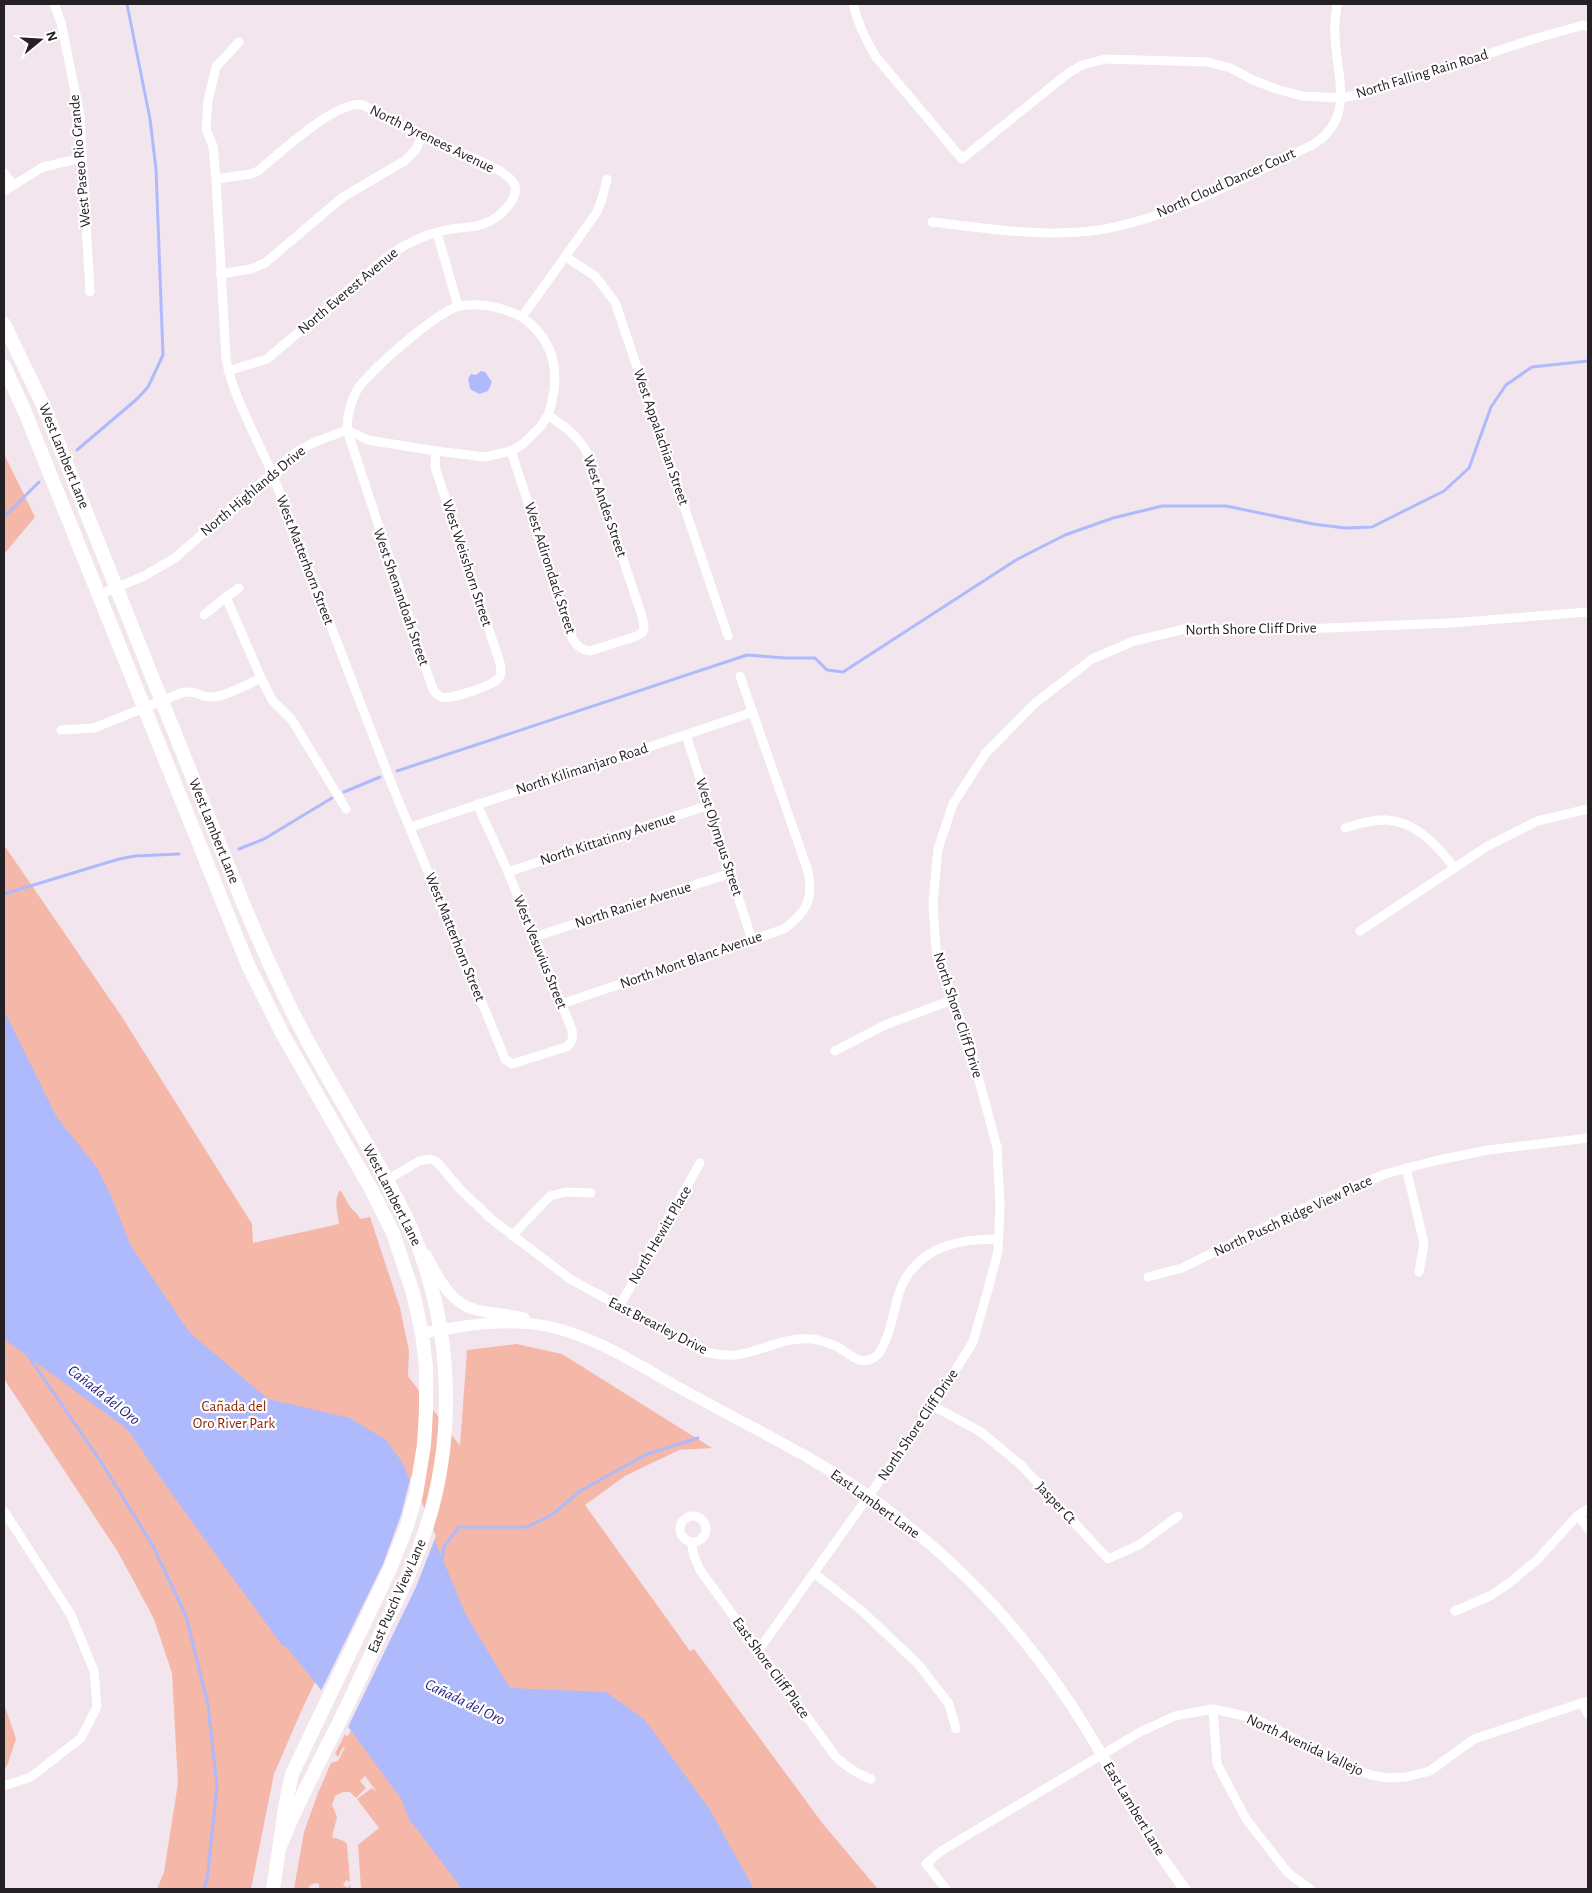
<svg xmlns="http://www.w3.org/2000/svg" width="1592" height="1893" font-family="'Alegreya Sans',sans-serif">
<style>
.green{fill:#f5b7a7}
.water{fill:#afbafc}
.pier{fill:#f2e5ee}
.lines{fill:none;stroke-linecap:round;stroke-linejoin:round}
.stream{stroke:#afbafc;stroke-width:3}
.minor{stroke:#fff;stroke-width:9}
.tertiary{stroke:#fff;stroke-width:11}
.secondary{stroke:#fff;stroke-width:14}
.labels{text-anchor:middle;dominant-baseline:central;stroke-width:4.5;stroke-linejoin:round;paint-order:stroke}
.street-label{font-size:15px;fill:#252024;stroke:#fff}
.park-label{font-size:15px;fill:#8b1f01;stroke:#fff}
.water-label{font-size:16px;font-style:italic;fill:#241e79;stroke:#fff}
</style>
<rect width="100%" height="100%" fill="#f2e5ee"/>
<g class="green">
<polygon points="4,454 35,517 4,554"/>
<path d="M4,845L122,1017L252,1224L253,1243L339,1224C338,1213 333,1201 340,1190C345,1196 347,1204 352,1209C356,1213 358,1214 360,1219L370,1217L400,1308L409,1351L408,1376L460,1446L467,1350L516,1344L562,1354L712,1448L679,1450L625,1476L585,1505L690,1651L694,1649L823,1824L878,1889H361L358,1845L379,1828L357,1799L372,1788L377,1792L365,1776L360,1781L366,1788L356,1798L350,1792H343L335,1796L332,1805L337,1817L332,1837L344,1841L347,1844L350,1882L346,1880L343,1885L348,1888L350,1884L351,1889H319V1884L317,1883L312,1884L307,1889H294L304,1832L318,1793L331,1763L338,1761L345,1747H343L338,1757L335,1754L345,1734L347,1737L358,1720L347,1616L303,1707L274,1774L251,1889H157L164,1872L178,1783L172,1673L154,1619L118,1552L4,1379Z"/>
<polygon points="4,1704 16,1739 7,1766 4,1769"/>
</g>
<g class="water">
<polygon points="481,371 485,372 492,382 488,391 479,394 470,389 468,379 471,374 476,375"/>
<polygon points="4,1010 56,1116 97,1168 111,1196 131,1246 190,1333 268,1399 350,1418 386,1440 402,1462 466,1615 510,1688 606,1692 644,1719 709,1808 754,1889 462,1889 409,1819 402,1800 318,1686 288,1649 281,1644 179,1504 127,1429 4,1339"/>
</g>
<polygon class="pier" points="411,1476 436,1536 416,1587 347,1729 320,1693 383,1564 401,1515"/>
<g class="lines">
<g class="stream">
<polyline points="77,450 137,399 148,387 163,355 156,169 150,119 127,4"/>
<polyline points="4,517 39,482"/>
<polyline points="397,771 747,655 785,658 815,658 827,670 843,672 1016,560 1065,535 1113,518 1162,506 1226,506 1313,524 1345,528 1372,527 1444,491 1469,468 1491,407 1506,385 1532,367 1588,361"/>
<polyline points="344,792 380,777"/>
<polyline points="239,849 264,839 332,798"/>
<polyline points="4,894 119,859 135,856 179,854"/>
<polyline points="27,1354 101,1462 153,1546 186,1616 208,1705 217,1786 207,1880 204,1889"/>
<polyline points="442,1562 444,1547 459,1527 527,1527 553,1514 580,1491 647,1454 698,1438"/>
</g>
<g class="minor">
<polyline points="54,4 61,22 80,116 90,292"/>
<path d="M853,4C858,24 865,39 876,57L962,159L1067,74L1082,65L1105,59L1208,62L1230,68L1253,80L1276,89L1302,96L1341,98L1368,93L1534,39L1583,25L1588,27"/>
<path d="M239,42L216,67L208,101L206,129L213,146L216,179L226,358C232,395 257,438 272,473L392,785L502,1051L505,1059L512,1064L566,1047C573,1042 573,1038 572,1030L508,872L477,804"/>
<polyline points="4,173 12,184"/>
<path d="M216,179L251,174L258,171C279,154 337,99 363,105C392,121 422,135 452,149C469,157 501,167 512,181C524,195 500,217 488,222C477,228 463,227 451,229C428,233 407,243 388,256L267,359L228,371"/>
<polyline points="4,191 43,167 82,158"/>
<path d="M932,222C985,228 1038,237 1091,231C1168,221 1244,177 1314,144C1356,117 1336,76 1335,35C1334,24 1336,14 1337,4"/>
<polyline points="437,233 458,306"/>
<polyline points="566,257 595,276 615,302 728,636"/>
<polyline points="220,274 251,269 265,263 343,197 406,160 417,148 422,135"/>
<path d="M347,430L430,681C432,687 434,694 441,697C449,701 493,685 499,678C502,673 501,669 500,663L435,467L436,451"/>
<polyline points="347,430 368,440 436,451 485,457 511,451 523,444 541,426 548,415"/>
<path d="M511,451L573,640C578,646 581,650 590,651L637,636L643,632L644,626L642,616L588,455C579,436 565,427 548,415C561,377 557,342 522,317"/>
<path d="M99,595L144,576L175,558L296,452L315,442L347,430C347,416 350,403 357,390C369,371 439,310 460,306C482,302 502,307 522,317L597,212L602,199L607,179"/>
<polyline points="204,615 226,597"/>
<polyline points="261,678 272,700 292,720 346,809"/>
<path d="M61,730L94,728L181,693C198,689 199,698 212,697C225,697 248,684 261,678L226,597L239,588"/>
<polyline points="686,735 752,940"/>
<polyline points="411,827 753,712"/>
<path d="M1345,828C1358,824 1373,819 1387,820C1417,822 1437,846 1454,867"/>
<polyline points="508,872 709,805"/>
<polyline points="1360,931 1486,847 1537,821 1588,809"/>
<polyline points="534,937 731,873"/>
<path d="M561,1004L784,929C806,913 814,899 808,871L740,676"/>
<polyline points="835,1051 885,1025 952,1000"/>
<polyline points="1406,1168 1424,1243 1419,1272"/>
<path d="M387,1180L419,1161L431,1159L437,1162L460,1189L490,1218L570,1279L704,1352C714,1354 724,1356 734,1355C761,1353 782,1336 812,1339C820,1340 831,1344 838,1347C850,1354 860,1367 875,1357C882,1352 885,1341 888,1334C895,1315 896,1292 907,1276C928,1244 964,1239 998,1239"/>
<polyline points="512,1236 550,1196 566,1192 591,1193"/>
<polyline points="1148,1277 1182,1268 1312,1204 1385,1174 1434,1161 1488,1150 1588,1138"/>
<polyline points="619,1307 700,1163"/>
<polyline points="933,1406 981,1432 1021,1465 1108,1559 1139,1545 1178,1516"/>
<polyline points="4,1511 71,1615 94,1671 97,1707 81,1738 31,1777 4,1786"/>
<polyline points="1578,1515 1588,1528"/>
<circle cx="693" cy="1529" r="13"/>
<path d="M691,1542L694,1556L700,1570L836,1757C847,1767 857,1774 871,1779"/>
<polyline points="814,1573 862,1611 918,1664 949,1704 956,1729"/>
<polyline points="1455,1611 1490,1596 1508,1584 1537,1560 1578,1515 1588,1509"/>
<polyline points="758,1651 933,1406 973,1342 989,1286 998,1251 1000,1206 997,1147 973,1058 936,949 933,903 938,849 953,804 985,754 1034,704 1092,659 1134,641 1185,629 1278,630 1450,623 1588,612"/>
<polyline points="1582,1703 1588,1714"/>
<polyline points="1213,1709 1217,1764 1246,1819 1288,1873 1310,1889"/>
<polyline points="946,1889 926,1864 941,1851 1140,1732 1175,1716 1213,1709 1254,1718 1351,1768 1371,1775 1388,1778 1406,1777 1430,1771 1474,1739 1588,1701"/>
</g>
<g class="tertiary">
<path d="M426,1255C438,1277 450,1304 477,1310C493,1314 509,1314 524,1318"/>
<path d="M422,1333C463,1326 504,1318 546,1326C596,1336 643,1368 687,1392C748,1426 813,1456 870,1497C927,1538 980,1586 1024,1641C1046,1668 1067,1697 1085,1727C1119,1781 1146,1839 1185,1889"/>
</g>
<g class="secondary">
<path d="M4,324L43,405L243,903C264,953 286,1003 313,1051C332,1085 352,1119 372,1153C385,1177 399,1201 410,1226C454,1327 458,1443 420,1546C409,1577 394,1606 380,1635C363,1672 346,1710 327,1746C311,1779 294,1810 281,1844"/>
<polyline points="4,366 25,412 248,965 282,1033 371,1189 393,1233 413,1293 422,1333 426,1368 426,1411 424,1445 416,1494 407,1526 390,1569 292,1774 286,1802 273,1889"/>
</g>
</g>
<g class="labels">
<g class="street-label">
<text transform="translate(1422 74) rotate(-17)">North Falling Rain Road</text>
<text transform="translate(432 139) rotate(26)">North Pyrenees Avenue</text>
<text transform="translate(80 161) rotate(-95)">West Paseo Rio Grande</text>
<text transform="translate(1226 183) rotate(-24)">North Cloud Dancer Court</text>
<text transform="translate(348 291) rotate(-40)">North Everest Avenue</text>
<text transform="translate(661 437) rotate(71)">West Appalachian Street</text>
<text transform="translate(64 456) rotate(68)">West Lambert Lane</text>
<text transform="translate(253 491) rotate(-40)">North Highlands Drive</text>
<text transform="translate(605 506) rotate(71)">West Andes Street</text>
<text transform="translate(305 560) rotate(69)">West Matterhorn Street</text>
<text transform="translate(467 563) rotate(72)">West Weisshorn Street</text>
<text transform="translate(550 568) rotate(72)">West Adirondack Street</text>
<text transform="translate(401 597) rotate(71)">West Shenandoah Street</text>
<text transform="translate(1251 629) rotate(-1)">North Shore Cliff Drive</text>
<text transform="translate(582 769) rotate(-18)">North Kilimanjaro Road</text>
<text transform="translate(214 831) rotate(68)">West Lambert Lane</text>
<text transform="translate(719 837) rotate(72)">West Olympus Street</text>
<text transform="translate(608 839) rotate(-18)">North Kittatinny Avenue</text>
<text transform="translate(633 905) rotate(-18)">North Ranier Avenue</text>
<text transform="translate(455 937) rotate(68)">West Matterhorn Street</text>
<text transform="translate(540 952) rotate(68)">West Vesuvius Street</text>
<text transform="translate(691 960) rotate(-19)">North Mont Blanc Avenue</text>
<text transform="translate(958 1015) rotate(72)">North Shore Cliff Drive</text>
<text transform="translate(392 1195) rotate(63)">West Lambert Lane</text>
<text transform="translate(1293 1216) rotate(-25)">North Pusch Ridge View Place</text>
<text transform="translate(660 1235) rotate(-60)">North Hewitt Place</text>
<text transform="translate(658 1326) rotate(27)">East Brearley Drive</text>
<text transform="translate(918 1425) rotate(-56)">North Shore Cliff Drive</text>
<text transform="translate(1056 1503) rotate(47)">Jasper Ct</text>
<text transform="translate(875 1504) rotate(36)">East Lambert Lane</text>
<text transform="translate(397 1596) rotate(-66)">East Pusch View Lane</text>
<text transform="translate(771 1668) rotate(54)">East Shore Cliff Place</text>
<text transform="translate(1305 1745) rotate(25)">North Avenida Vallejo</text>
<text transform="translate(1134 1809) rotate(59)">East Lambert Lane</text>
</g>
<g class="park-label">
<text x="234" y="1406">Cañada del<tspan x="234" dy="17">Oro River Park</tspan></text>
</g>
<g class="water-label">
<text transform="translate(104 1395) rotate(38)">Cañada del Oro</text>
<text transform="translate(465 1702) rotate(26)">Cañada del Oro</text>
</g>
</g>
<rect width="1592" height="1893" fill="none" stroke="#252024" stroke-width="10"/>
<g transform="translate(40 40) rotate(72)" stroke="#ffffff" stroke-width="4" paint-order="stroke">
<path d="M0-4L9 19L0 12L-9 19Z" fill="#252024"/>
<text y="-8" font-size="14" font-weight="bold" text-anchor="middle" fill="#252024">N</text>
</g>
</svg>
